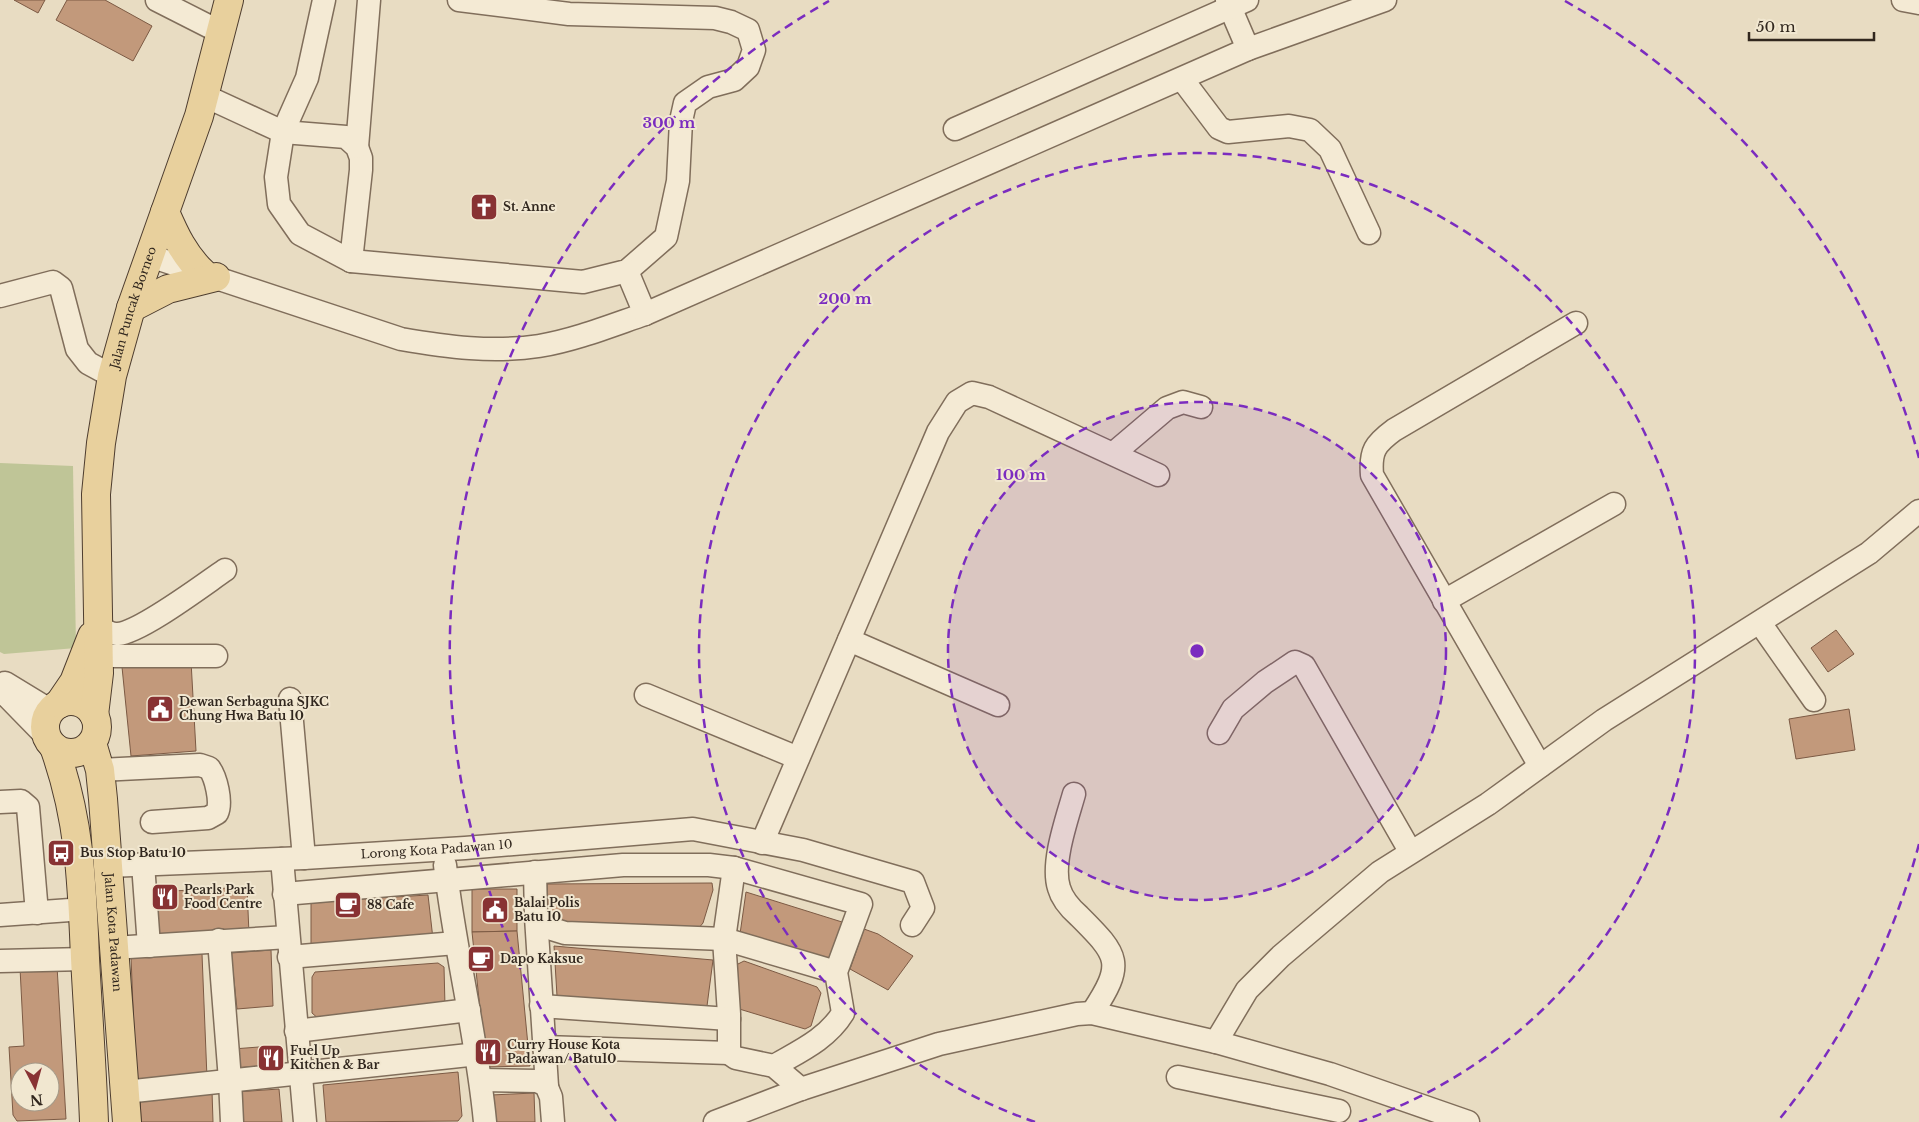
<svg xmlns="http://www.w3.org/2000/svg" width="1919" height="1122" font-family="'Libre Baskerville',serif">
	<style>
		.green { fill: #bfc597 }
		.building { fill: #c2997b; stroke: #7c5a44; fill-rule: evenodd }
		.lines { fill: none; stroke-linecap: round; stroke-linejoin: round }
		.minor-casing { stroke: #806e5b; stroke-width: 25 }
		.major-casing { stroke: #4e3d2f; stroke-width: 30 }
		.minor { stroke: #f4ead4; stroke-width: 22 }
		.major { stroke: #e8d09d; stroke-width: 28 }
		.ring { fill: none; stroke: #7b2cbf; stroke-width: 2.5; stroke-dasharray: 9 6 }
		.labels { text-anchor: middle; stroke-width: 4; stroke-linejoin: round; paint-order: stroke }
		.poi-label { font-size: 12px; font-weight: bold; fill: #31271e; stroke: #f1e7d0; text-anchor: start }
		.street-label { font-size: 12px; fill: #31271e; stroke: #f1e7d0 }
		.centre { fill: #7b2cbf; stroke: #f1e7d0; stroke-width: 2.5 }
		.ring-label { font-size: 15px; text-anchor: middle; font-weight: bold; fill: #7b2cbf; stroke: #f1e7d0; stroke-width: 4; stroke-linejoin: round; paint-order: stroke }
	</style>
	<rect width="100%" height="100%" fill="#e8dcc2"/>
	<polygon class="green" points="0,463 73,466 76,648 4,654 0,652"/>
	<g class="building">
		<polygon points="14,0 45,0 38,13"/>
		<polygon points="67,0 105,0 152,26 133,61 56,20"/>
		<polygon points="1836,630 1854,654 1828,672 1811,648"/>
		<polygon points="191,661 196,751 131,756 122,667"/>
		<polygon points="1849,709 1855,750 1796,759 1789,719"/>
		<polygon points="712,883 713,890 703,923 698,929 641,928 549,920 547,884"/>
		<polygon points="247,887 249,934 161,938 156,931 154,892"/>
		<polygon points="472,889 517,889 517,931 472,932"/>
		<polygon points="746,892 842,922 829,964 740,934"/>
		<polygon points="428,895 433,939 311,947 311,902"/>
		<polygon points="864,929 878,934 913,956 888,990 850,969"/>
		<polygon points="517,931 530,1066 486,1067 472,932"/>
		<polygon points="554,946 713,960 707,1006 557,996"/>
		<polygon points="271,950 273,1006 237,1009 231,953"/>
		<polygon points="202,954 207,1078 136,1081 131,957"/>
		<polygon points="744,961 817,987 821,993 811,1026 805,1029 736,1008 736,965"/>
		<polygon points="438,963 444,967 445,1006 320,1020 312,1013 312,977 315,972"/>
		<path d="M57,966L66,1119L17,1121L13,1115L9,1047L24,1046L20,968ZM20,1072H50V1102H20Z"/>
		<polygon points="272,1046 274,1065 234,1068 233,1049"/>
		<polygon points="458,1072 462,1116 458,1121 326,1122 323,1085"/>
		<polygon points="279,1089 282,1122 238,1122 236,1092"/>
		<polygon points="212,1091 213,1122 141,1122 140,1094"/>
		<polygon points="534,1093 535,1122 492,1122 491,1095"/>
	</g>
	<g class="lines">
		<g class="minor-casing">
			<g id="minor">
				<polyline points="157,0 222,33"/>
				<polyline points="324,0 307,78 283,132 276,177 279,204 300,234 351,261 583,282 627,271 666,237 678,181 681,121 685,103 708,87 734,80 748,67 754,50 748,30 731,22 715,18 569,14 459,0"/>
				<polyline points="1227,0 1248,49"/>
				<polyline points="1903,0 1919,3"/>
				<polyline points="1182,79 1219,128 1228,132 1289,126 1310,130 1330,149 1369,233"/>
				<polyline points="205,96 283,132 346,137 357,147 361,158 361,170 351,261"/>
				<polyline points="955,129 1247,0"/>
				<polyline points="357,147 369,0"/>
				<path d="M150,256L401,339C447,347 493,353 539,346C575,340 610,326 645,314L1248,49L1385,0"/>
				<polyline points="627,271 645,314"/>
				<polyline points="0,296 53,282 61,288 77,349 88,363 112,376"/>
				<polyline points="1114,453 1167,408 1183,402 1201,407"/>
				<polyline points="1444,601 1614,504"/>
				<polyline points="1760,623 1814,700"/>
				<path d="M97,625C103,629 110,635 118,634C141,632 203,585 225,570"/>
				<polyline points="849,640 998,705"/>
				<polyline points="98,656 216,656"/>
				<polyline points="5,683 51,711"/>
				<polyline points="0,689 47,737"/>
				<polyline points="646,695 798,758"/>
				<polyline points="290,699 304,858"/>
				<polyline points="1219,733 1233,709 1265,682 1295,662 1304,666 1410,851"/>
				<path d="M1540,766L1372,475C1370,451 1375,444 1394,430L1576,323"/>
				<path d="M100,770L200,765L209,768C216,777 222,802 217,813L208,818L152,822"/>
				<path d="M1074,794C1067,819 1051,863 1059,888C1062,899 1071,909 1079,916C1119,956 1125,963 1092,1013"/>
				<polyline points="0,802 21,801 28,807 37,913"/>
				<polyline points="762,843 938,432 957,402 972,393 989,397 1158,475"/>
				<polyline points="282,859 305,1122"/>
				<polyline points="143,864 149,946"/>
				<path d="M445,865C455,952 477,1036 485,1122"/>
				<path id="s1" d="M108,866L304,858L465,848L693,829L803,850L913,882L923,908L912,925"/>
				<polyline points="734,868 724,939 729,1014 729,1053 736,1058 774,1066 801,1089"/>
				<polyline points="535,872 536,917 552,929 565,933 724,939 836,972"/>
				<path d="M284,894L623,865H709L734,868L861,904L836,972L843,1013C827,1039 800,1051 774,1066"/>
				<polyline points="0,915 84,909"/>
				<polyline points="536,917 547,1086"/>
				<polyline points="219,940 230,1080 232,1122"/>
				<polyline points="113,948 288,937"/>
				<polyline points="289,957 456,943"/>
				<polyline points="0,961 85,959"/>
				<polyline points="541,1006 729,1019"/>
				<polyline points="296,1031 469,1010"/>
				<polyline points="1216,1042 1330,1074 1468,1122"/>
				<polyline points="544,1047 729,1053"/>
				<polyline points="1178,1077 1339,1111"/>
				<polyline points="481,1080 537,1081 546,1085 551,1097 553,1122"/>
				<polyline points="125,1092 478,1054"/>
				<polyline points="715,1122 801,1089 939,1044 1077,1014 1092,1013 1216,1042 1247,990 1281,956 1380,872 1488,804 1604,720 1869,553 1919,511"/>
			</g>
		</g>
		<g class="major-casing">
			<g id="major">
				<path d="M165,212C175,235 184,255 203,273"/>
				<polyline points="131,308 168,289 216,277"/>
				<circle cx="71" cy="727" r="26"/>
				<polyline points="59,704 74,682 92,636"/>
				<path id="s2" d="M94,715L99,673L96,494L101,443L112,376L131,308L199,116L229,0"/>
				<path id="s3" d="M92,743L100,770L103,799L127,1122"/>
				<path d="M54,747C80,819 82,883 85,958C88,1013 92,1067 94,1122"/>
			</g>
		</g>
		<use href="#minor" class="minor"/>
		<use href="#major" class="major"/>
	</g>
	<circle cx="1197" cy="651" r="249" fill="#7b2cbf" fill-opacity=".12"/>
	<g class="ring">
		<circle cx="1197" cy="651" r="249"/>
		<path d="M1035 1122A498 498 0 1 1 1359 1122"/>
		<path d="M1919 844A747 747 0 0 1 1778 1121M616 1121A747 747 0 0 1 829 1M1565 1A747 747 0 0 1 1919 458"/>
	</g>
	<defs>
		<g id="church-square" transform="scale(1.4375)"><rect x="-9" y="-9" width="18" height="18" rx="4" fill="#883233" stroke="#f1e7d0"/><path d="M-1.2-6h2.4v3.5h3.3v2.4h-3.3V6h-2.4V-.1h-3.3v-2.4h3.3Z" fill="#fff"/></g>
		<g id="civic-square" transform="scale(1.4375)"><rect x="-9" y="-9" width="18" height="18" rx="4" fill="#883233" stroke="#f1e7d0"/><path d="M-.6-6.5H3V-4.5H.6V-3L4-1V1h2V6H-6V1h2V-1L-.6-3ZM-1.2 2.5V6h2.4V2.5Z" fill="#fff"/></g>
		<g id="bus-square" transform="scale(1.4375)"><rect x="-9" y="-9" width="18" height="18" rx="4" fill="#883233" stroke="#f1e7d0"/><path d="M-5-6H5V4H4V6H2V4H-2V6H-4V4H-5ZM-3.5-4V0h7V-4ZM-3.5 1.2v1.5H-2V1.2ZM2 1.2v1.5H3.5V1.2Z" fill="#fff"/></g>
		<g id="restaurant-square" transform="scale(1.4375)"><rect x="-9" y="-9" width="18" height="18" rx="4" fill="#883233" stroke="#f1e7d0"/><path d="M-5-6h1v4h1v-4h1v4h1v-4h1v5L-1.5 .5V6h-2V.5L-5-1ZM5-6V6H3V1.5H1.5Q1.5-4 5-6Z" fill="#fff"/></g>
		<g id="cafe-square" transform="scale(1.4375)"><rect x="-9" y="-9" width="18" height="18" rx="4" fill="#883233" stroke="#f1e7d0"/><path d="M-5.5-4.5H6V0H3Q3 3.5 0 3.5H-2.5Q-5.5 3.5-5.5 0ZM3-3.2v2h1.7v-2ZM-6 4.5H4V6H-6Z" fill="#fff"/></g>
	</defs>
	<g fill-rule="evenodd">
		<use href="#church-square" x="484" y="207"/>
		<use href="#civic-square" x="160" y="709"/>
		<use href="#bus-square" x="61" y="853"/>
		<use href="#restaurant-square" x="165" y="897"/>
		<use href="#cafe-square" x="348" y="905"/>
		<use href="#civic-square" x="495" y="910"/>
		<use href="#cafe-square" x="481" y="959"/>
		<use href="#restaurant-square" x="488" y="1052"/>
		<use href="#restaurant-square" x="271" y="1058"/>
	</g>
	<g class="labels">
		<g class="poi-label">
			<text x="503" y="211">St. Anne</text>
			<text x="179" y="706">Dewan Serbaguna SJKC<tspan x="179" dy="14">Chung Hwa Batu 10</tspan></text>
			<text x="80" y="857">Bus Stop Batu 10</text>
			<text x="184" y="894">Pearls Park<tspan x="184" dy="14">Food Centre</tspan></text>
			<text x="514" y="907">Balai Polis<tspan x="514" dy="14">Batu 10</tspan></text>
			<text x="367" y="909">88 Cafe</text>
			<text x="500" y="963">Dapo Kaksue</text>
			<text x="507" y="1049">Curry House Kota<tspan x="507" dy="14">Padawan/ Batu10</tspan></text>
			<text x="290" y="1055">Fuel Up<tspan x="290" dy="14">Kitchen &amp; Bar</tspan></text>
		</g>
		<g class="street-label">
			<text dy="4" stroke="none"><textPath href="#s2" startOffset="412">Jalan Puncak Borneo</textPath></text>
			<text dy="4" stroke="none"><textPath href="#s1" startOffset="329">Lorong Kota Padawan 10</textPath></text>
			<text dy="4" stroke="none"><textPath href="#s3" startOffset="191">Jalan Kota Padawan</textPath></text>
		</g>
	</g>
	<circle cx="1197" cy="651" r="8" class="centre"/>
	<g class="ring-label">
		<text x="669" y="128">300 m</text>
		<text x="845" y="304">200 m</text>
		<text x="1021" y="480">100 m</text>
	</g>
	<g transform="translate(35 1087) rotate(174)"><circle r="24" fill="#f1e7d0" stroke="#a49a89"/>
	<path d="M0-4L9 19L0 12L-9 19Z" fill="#883233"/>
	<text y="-8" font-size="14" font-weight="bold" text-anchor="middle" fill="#31271e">N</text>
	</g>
	<path d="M1749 32v8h125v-8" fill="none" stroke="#31271e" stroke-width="2.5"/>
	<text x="1756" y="32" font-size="15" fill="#31271e" stroke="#f1e7d0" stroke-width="4" paint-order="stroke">50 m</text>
</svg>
